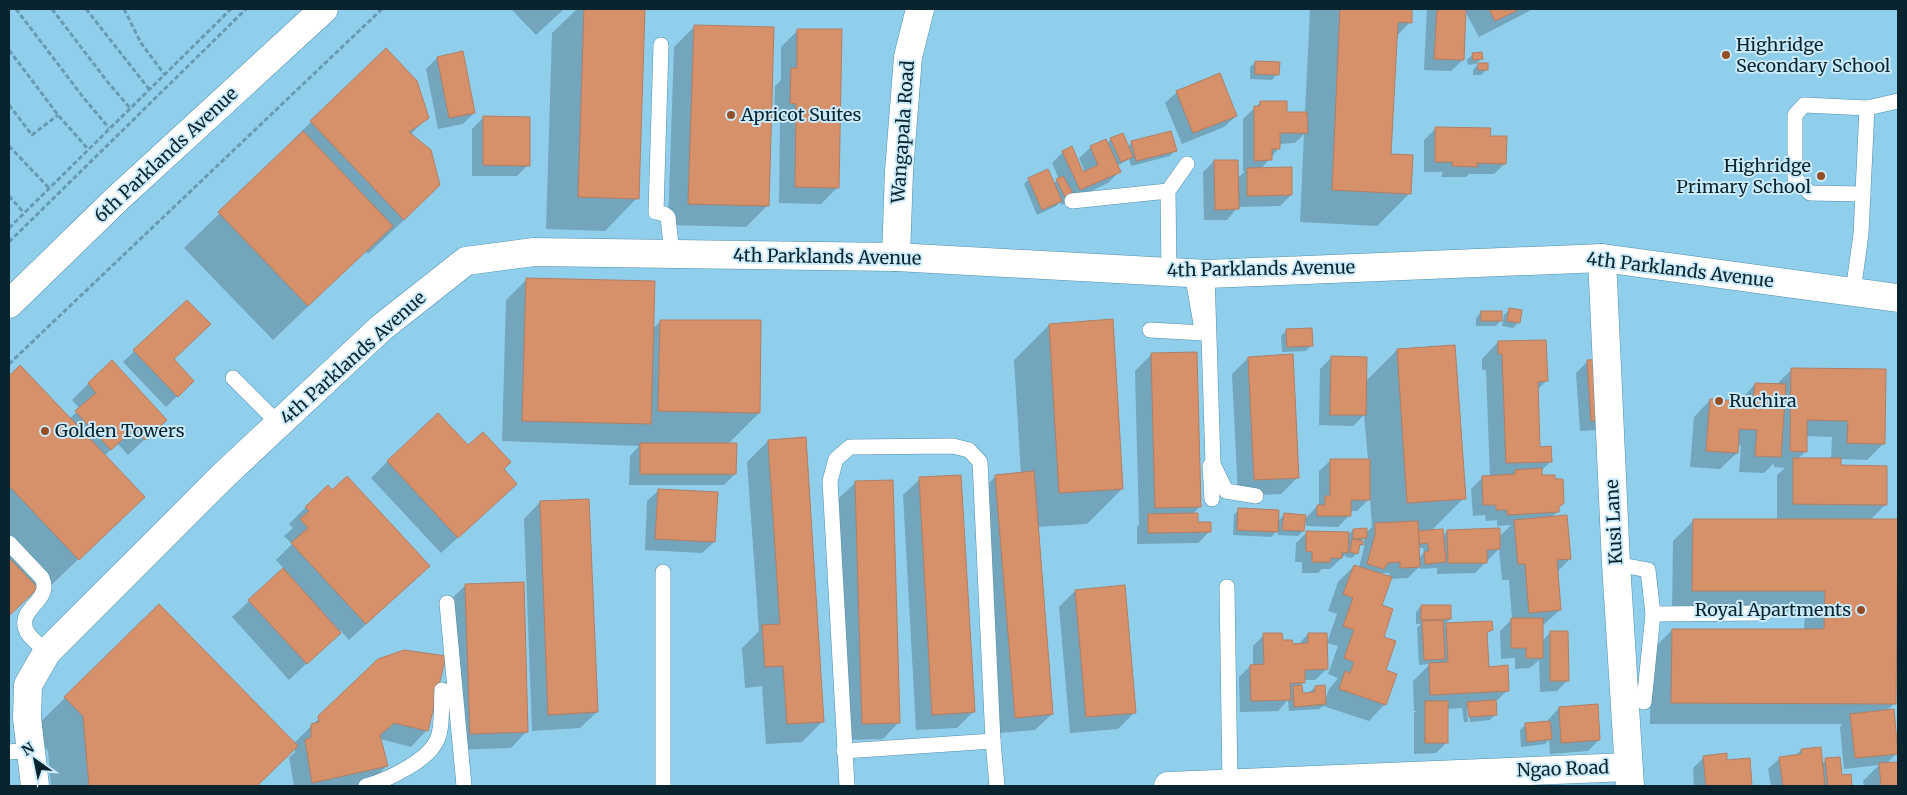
<svg xmlns="http://www.w3.org/2000/svg" width="1907" height="795" font-family="Merriweather,serif">
	<style>
		.shadow { fill: #0003; fill-rule: evenodd }
		.building { fill: #d6916b; stroke: #b27e63 }
		.lines { fill: none; stroke-linecap: round; stroke-linejoin: round }
		.service-casing { stroke: #518eaa; stroke-width: 16 }
		.minor-casing { stroke: #518eaa; stroke-width: 29 }
		.tertiary-casing { stroke: #518eaa; stroke-width: 29 }
		.path { stroke: #679bb2; stroke-width: 3; stroke-dasharray: 5 2.5; stroke-linecap: butt }
		.service { stroke: #fff; stroke-width: 15 }
		.minor { stroke: #fff; stroke-width: 28 }
		.tertiary { stroke: #fff; stroke-width: 28 }
		.poi-dot { fill: #944e25; stroke: #ccebfa; stroke-width: 2 }
		.labels { text-anchor: middle; stroke-width: 4; stroke-linejoin: round; paint-order: stroke }
		.poi-label { font-size: 18px; fill: #0a242f; stroke: #ccebfa; text-anchor: start }
		.street-label { font-size: 18px; fill: #0a242f; stroke: #ccebfa }
	</style>
	<rect width="100%" height="100%" fill="#90cfec"/>
	<g class="shadow">
		<polygon points="511,9 564,9 536,35"/>
		<polygon points="577,9 644,9 637,198 605,231 546,229 552,33"/>
		<polygon points="1310,9 1411,9 1410,22 1396,37 1390,155 1410,193 1377,226 1300,222 1304,134 1295,143 1279,144 1279,148 1261,169 1291,195 1280,206 1238,207 1227,220 1204,220 1203,172 1214,161 1237,179 1245,171 1243,171 1243,119 1260,103 1286,113 1305,113"/>
		<polygon points="1427,9 1533,9 1479,37 1465,11 1463,60 1451,71 1424,70"/>
		<polygon points="695,26 767,206 746,227 668,225 674,47"/>
		<polygon points="798,30 838,187 821,204 779,203 780,120 774,119 775,86 781,80 781,47"/>
		<polygon points="386,50 427,118 410,135 404,220 368,254 366,251 273,340 184,248 277,158 276,157 311,122"/>
		<polygon points="1473,54 1481,59 1476,64 1468,65 1467,60"/>
		<polygon points="437,58 474,113 463,124 438,129 426,69"/>
		<polygon points="1256,62 1277,74 1272,80 1250,79 1250,67"/>
		<polygon points="1478,64 1487,69 1481,75 1473,75 1473,70"/>
		<polygon points="1177,92 1236,116 1224,127 1182,144 1165,103"/>
		<polygon points="483,118 528,165 517,176 472,176 472,129"/>
		<polygon points="1436,128 1489,137 1505,163 1494,174 1469,174 1466,177 1441,177 1443,172 1424,172 1424,140"/>
		<polygon points="1111,139 1127,147 1132,142 1175,150 1170,156 1131,166 1129,159 1117,166 1120,171 1108,183 1061,205 1060,202 1056,206 1037,215 1024,184 1029,179 1053,184 1059,179 1052,163 1063,152 1083,173 1085,172 1079,158 1091,147 1107,143"/>
		<polygon points="527,279 652,329 661,321 759,413 727,445 735,474 724,485 629,485 630,456 639,446 502,441 506,300"/>
		<polygon points="187,301 173,360 193,381 166,407 123,362"/>
		<polygon points="1510,309 1519,322 1513,328 1502,326 1504,315"/>
		<polygon points="1481,312 1501,320 1496,326 1476,326 1476,318"/>
		<polygon points="1049,325 1122,489 1087,524 1037,527 1052,714 1035,730 999,733 979,492 996,476 1021,474 1014,360"/>
		<polygon points="1287,330 1312,345 1306,351 1282,352 1281,336"/>
		<path d="M1498,342L1546,381L1537,390L1539,448L1551,461L1541,471V476L1557,508V512L1551,518L1570,559L1557,572L1560,610L1541,627L1542,641L1551,632L1568,680L1557,691L1540,692L1539,660L1530,668L1515,669V658L1501,659L1500,631L1512,619L1509,580H1502L1499,549L1475,573L1437,574V568L1420,569V566L1408,578L1390,579L1381,606L1385,704L1369,721L1323,706L1319,709L1289,711L1288,700L1278,711L1240,712L1239,677L1250,666H1253V646L1264,635L1291,645H1298L1308,634L1327,669L1315,680H1304L1301,685L1302,694L1310,692L1315,687L1325,701L1329,689L1338,678L1328,674L1338,646L1327,643L1337,614L1328,611L1338,582L1354,566L1359,568L1364,547V537L1357,553L1352,558L1345,557L1346,554L1330,569H1322L1318,573H1302V562H1295L1296,543L1307,532L1347,536L1353,530L1366,533L1372,527L1370,498L1357,511H1350V515L1338,527L1306,526V521H1304L1303,531L1298,536L1278,535V530L1271,537L1233,535L1234,515L1239,509L1277,522L1285,514L1304,520L1319,504V471L1331,460H1368L1364,415L1353,426L1319,425L1320,369L1331,358L1365,382L1397,350L1464,498L1431,531L1443,536L1447,531L1499,537L1511,525L1497,526V520L1486,521L1485,515L1473,516L1471,489L1483,477H1490L1486,370H1482V359ZM1418,548H1423L1424,553L1418,559ZM1376,573H1389L1390,578Z"/>
		<polygon points="1152,354 1199,507 1192,515 1197,523 1209,532 1198,543 1137,544 1137,527 1139,525 1135,371"/>
		<polygon points="1248,358 1298,477 1281,494 1238,496 1232,374"/>
		<polygon points="1588,361 1607,419 1596,430 1580,431 1576,373"/>
		<polygon points="20,367 69,419 80,409 72,400 88,384 165,420 128,455 118,444 104,456 143,497 42,594 37,588 9,615 9,378"/>
		<path d="M1792,369L1884,443L1867,460L1840,459L1839,467L1886,504L1869,521L1895,703L1886,711L1897,753L1886,764L1898,763V786H1864L1863,781L1879,765L1844,769L1840,727L1842,724H1650L1651,651L1672,630H1804L1805,611H1672L1673,541L1694,520L1777,521V475L1785,468L1774,467V463L1764,473L1739,472L1741,446L1737,445V453L1720,469L1690,467L1694,417L1710,400L1739,402L1755,384L1776,385ZM1806,436L1832,437L1831,459H1798L1806,451Z"/>
		<polygon points="768,441 823,721 802,742 766,744 762,686 745,688 742,648 759,631 747,462"/>
		<polygon points="468,447 502,470 499,500 441,553 371,478 388,461"/>
		<polygon points="920,479 974,711 957,728 916,730 903,495"/>
		<polygon points="856,482 899,722 883,739 846,740 839,498"/>
		<polygon points="659,490 714,542 702,553 645,550 647,501"/>
		<polygon points="540,502 597,712 580,728 532,731 524,519"/>
		<polygon points="306,507 412,582 349,640 341,631 289,680 232,617 284,569 276,560 292,544 284,536 293,528 289,524"/>
		<polygon points="466,585 527,731 511,748 454,750 449,601"/>
		<polygon points="1075,591 1135,712 1118,729 1070,733 1059,607"/>
		<polygon points="1421,606 1450,619 1444,625 1491,622 1491,629 1486,635 1488,668 1508,690 1494,703 1495,715 1490,720 1470,722 1469,708 1467,708 1468,722 1464,722 1462,708 1447,709 1447,742 1436,753 1414,754 1414,713 1417,711 1414,711 1413,681 1430,664 1419,665 1417,628 1421,624 1416,624 1416,612"/>
		<polygon points="379,660 427,730 411,747 380,739 387,766 370,782 353,786 294,786 289,757 295,752 295,747 256,786 51,786 48,751 30,732 65,698 294,743"/>
		<polygon points="1559,708 1599,740 1588,751 1550,754 1549,740 1545,744 1521,747 1520,730 1526,724 1548,723 1548,720"/>
		<polygon points="1820,748 1822,764 1826,760 1840,776 1850,775 1851,786 1771,786 1768,769 1780,758 1795,756 1801,750"/>
		<polygon points="1704,757 1726,761 1749,759 1751,786 1694,786 1693,768"/>
	</g>
	<g class="building">
		<polygon points="584,9 645,9 639,199 578,197"/>
		<polygon points="1340,9 1412,9 1412,23 1398,22 1391,154 1413,155 1411,194 1332,190"/>
		<polygon points="1437,9 1466,9 1464,60 1434,59"/>
		<polygon points="1489,9 1520,9 1495,21"/>
		<polygon points="694,25 774,27 769,206 688,204"/>
		<polygon points="797,29 842,29 839,188 795,187 796,104 790,103 791,68 797,68"/>
		<polygon points="386,48 417,81 429,118 409,132 431,150 440,185 404,220 310,121"/>
		<polygon points="463,51 475,113 449,118 437,57"/>
		<polygon points="1482,52 1483,59 1473,60 1472,53"/>
		<polygon points="1255,61 1280,62 1279,75 1255,74"/>
		<rect x="1478" y="63" width="10" height="7"/>
		<polygon points="1220,73 1237,116 1193,133 1176,91"/>
		<polygon points="1260,101 1287,101 1287,112 1307,112 1308,133 1280,133 1280,149 1272,149 1272,160 1254,161 1254,106 1260,106"/>
		<polygon points="483,116 530,117 530,166 483,165"/>
		<polygon points="1435,127 1491,128 1490,136 1507,136 1506,164 1477,163 1478,167 1452,166 1453,162 1435,162"/>
		<polygon points="303,131 393,226 308,306 218,212"/>
		<polygon points="1171,131 1177,151 1136,161 1131,141"/>
		<polygon points="1123,133 1133,157 1121,162 1110,138"/>
		<polygon points="1106,139 1121,172 1080,190 1062,151 1072,146 1083,172 1098,165 1090,146"/>
		<polygon points="1214,160 1238,160 1239,209 1215,210"/>
		<polygon points="1292,167 1292,195 1247,196 1247,168"/>
		<polygon points="1048,169 1062,201 1042,210 1028,178"/>
		<polygon points="1063,176 1075,197 1067,201 1056,179"/>
		<polygon points="526,278 655,281 651,424 522,421"/>
		<polygon points="187,300 211,324 174,359 194,381 178,397 133,350"/>
		<polygon points="1509,308 1522,310 1520,323 1507,321"/>
		<rect x="1481" y="311" width="21" height="10"/>
		<polygon points="1113,319 1123,489 1059,493 1049,324"/>
		<polygon points="660,320 761,320 760,413 658,411"/>
		<polygon points="1312,328 1313,346 1287,347 1286,329"/>
		<polygon points="1546,340 1548,381 1538,382 1540,447 1551,446 1552,462 1506,463 1502,354 1498,354 1498,341"/>
		<polygon points="1455,345 1466,499 1407,503 1397,349"/>
		<polygon points="1197,352 1201,507 1155,508 1151,353"/>
		<polygon points="1293,354 1299,478 1254,480 1248,357"/>
		<polygon points="1331,356 1367,357 1366,415 1330,415"/>
		<polygon points="1605,359 1608,420 1591,421 1587,360"/>
		<polygon points="112,360 167,420 145,440 135,428 111,450 75,411 96,393 88,383"/>
		<polygon points="20,365 145,497 79,560 9,486 9,376"/>
		<polygon points="1791,368 1886,369 1885,444 1847,443 1848,421 1807,420 1807,452 1790,451"/>
		<polygon points="1755,383 1786,384 1781,457 1755,456 1757,430 1739,429 1738,453 1706,451 1710,399 1753,402"/>
		<polygon points="438,413 468,445 483,432 511,462 504,469 517,484 458,538 387,461"/>
		<polygon points="806,437 824,722 787,724 783,666 765,667 762,625 780,624 768,440"/>
		<polygon points="640,443 737,443 736,474 640,474"/>
		<polygon points="1793,458 1841,458 1841,465 1887,466 1887,505 1793,504"/>
		<polygon points="1330,459 1370,459 1370,500 1351,500 1351,516 1317,516 1317,505 1325,505 1325,496 1330,496"/>
		<polygon points="1542,468 1542,475 1555,475 1555,479 1563,479 1564,503 1559,507 1559,512 1507,515 1507,510 1496,510 1496,505 1483,505 1482,476 1515,474 1515,470"/>
		<polygon points="1034,471 1053,714 1015,718 995,475"/>
		<polygon points="961,475 975,712 932,715 919,477"/>
		<polygon points="347,476 430,566 366,624 291,543 308,528 300,519 309,511 305,507 328,485 332,490"/>
		<polygon points="893,480 900,723 862,724 855,481"/>
		<polygon points="658,489 718,492 715,542 655,539"/>
		<polygon points="589,499 598,712 548,715 540,501"/>
		<polygon points="1238,508 1279,510 1278,532 1237,530"/>
		<polygon points="1198,513 1198,522 1211,522 1211,532 1148,533 1148,514"/>
		<polygon points="1284,513 1306,515 1304,531 1282,530"/>
		<polygon points="1567,515 1571,559 1557,560 1561,610 1529,613 1525,564 1518,564 1514,520"/>
		<polygon points="1693,519 1898,519 1896,704 1671,703 1672,629 1824,629 1825,591 1692,591"/>
		<polygon points="1418,521 1420,567 1400,568 1400,562 1388,563 1384,569 1367,564 1375,535 1375,523"/>
		<polygon points="1367,528 1367,538 1353,539 1353,529"/>
		<polygon points="1500,528 1500,549 1487,550 1487,563 1448,563 1447,530"/>
		<polygon points="1443,529 1446,562 1425,564 1424,552 1429,551 1428,543 1420,544 1418,531"/>
		<polygon points="1306,531 1349,532 1348,553 1342,552 1342,558 1331,558 1330,562 1312,562 1312,552 1306,551"/>
		<polygon points="1352,539 1363,541 1363,545 1360,544 1358,554 1350,552"/>
		<polygon points="9,558 38,588 9,616"/>
		<polygon points="1354,565 1392,577 1382,605 1393,609 1384,637 1396,641 1386,670 1397,674 1386,705 1339,689 1345,671 1350,673 1354,662 1344,658 1354,630 1343,626 1353,598 1343,594"/>
		<polygon points="283,568 341,633 307,664 248,600"/>
		<polygon points="524,582 528,732 470,734 465,584"/>
		<polygon points="1125,585 1136,713 1086,717 1075,590"/>
		<polygon points="159,604 298,746 257,786 89,786 83,716 64,697"/>
		<polygon points="1421,605 1451,605 1451,619 1421,620"/>
		<polygon points="1511,618 1543,618 1543,658 1526,658 1526,648 1511,648"/>
		<polygon points="1443,620 1445,659 1424,660 1422,621"/>
		<polygon points="1492,621 1493,630 1487,632 1489,667 1508,665 1509,691 1430,695 1429,663 1448,662 1446,623"/>
		<polygon points="1550,631 1568,631 1569,681 1550,681"/>
		<polygon points="1263,633 1282,633 1283,640 1292,640 1293,644 1308,643 1308,633 1327,633 1328,669 1305,670 1305,683 1290,683 1291,700 1251,701 1250,665 1264,664"/>
		<polygon points="404,650 446,656 428,731 394,723 380,735 388,766 312,783 305,740 311,737 311,724 319,722 318,716 378,659"/>
		<polygon points="1302,685 1303,693 1315,692 1315,686 1325,685 1326,704 1294,707 1293,686"/>
		<polygon points="1496,700 1497,715 1469,717 1467,702"/>
		<rect x="1425" y="701" width="23" height="42"/>
		<polygon points="1598,704 1600,740 1561,743 1559,707"/>
		<polygon points="1894,709 1898,754 1855,758 1850,714"/>
		<polygon points="1550,721 1552,739 1527,742 1525,723"/>
		<polygon points="1821,747 1825,786 1783,786 1779,757 1802,754 1801,749"/>
		<polygon points="1727,753 1727,760 1750,758 1752,786 1706,786 1703,756"/>
		<polygon points="1840,757 1842,775 1851,774 1852,786 1828,786 1825,758"/>
		<polygon points="1898,762 1898,786 1881,786 1879,763"/>
	</g>
	<g class="lines">
		<g class="service-casing">
			<g id="service">
				<polyline points="661,45 656,212 664,214 668,217 672,254"/>
				<polyline points="1863,194 1810,193 1795,178 1795,115 1804,105 1867,108"/>
				<polyline points="1072,201 1168,191"/>
				<polyline points="1169,272 1168,191 1187,164"/>
				<polyline points="1192,273 1201,324"/>
				<polyline points="1207,274 1213,464 1226,491 1256,496"/>
				<polyline points="1853,292 1861,234 1867,108 1898,101"/>
				<polyline points="1150,330 1203,333"/>
				<polyline points="233,378 279,424"/>
				<polyline points="1210,466 1212,499"/>
				<path d="M9,543L42,578C53,602 15,608 27,632C31,639 41,646 47,652"/>
				<polyline points="1616,564 1648,570 1653,614 1644,702"/>
				<polyline points="1227,587 1230,784"/>
				<polyline points="447,603 464,786"/>
				<polyline points="1653,614 1765,613"/>
				<polyline points="844,751 993,741"/>
				<polyline points="9,752 30,750"/>
				<path d="M366,786C387,780 428,761 437,740C443,728 441,703 442,690"/>
				<polyline points="663,786 663,572"/>
				<polyline points="847,786 830,481 836,459 850,447 953,446 969,450 980,462 993,741 997,786"/>
			</g>
		</g>
		<g class="minor-casing">
			<g id="minor">
				<polyline points="896,257 899,171 908,57 920,9"/>
				<polyline points="1602,258 1616,564 1630,786"/>
				<polyline points="35,786 27,718 28,685 47,652 224,475 381,328 466,261 534,252 896,257 1207,274 1602,258 1898,298"/>
				<polyline points="1168,786 1628,767"/>
			</g>
		</g>
		<g class="tertiary-casing">
			<polyline id="tertiary" points="9,304 118,198 324,9"/>
		</g>
		<g class="path">
			<polyline points="16,9 83,97 109,128"/>
			<polyline points="52,9 106,80 130,108"/>
			<polyline points="86,9 149,89"/>
			<polyline points="124,9 141,43 164,74"/>
			<polyline points="9,50 58,115 88,149"/>
			<polyline points="9,105 32,135 58,115"/>
			<polyline points="9,146 49,188"/>
			<polyline points="9,196 24,213"/>
			<polyline points="9,228 231,9"/>
			<polyline points="9,242 246,9"/>
			<polyline points="9,364 382,9"/>
		</g>
		<use href="#service" class="service"/>
		<use href="#minor" class="minor"/>
		<use href="#tertiary" class="tertiary"/>
	</g>
	<g class="poi-dot">
		<circle cx="1726" cy="55" r="5"/>
		<circle cx="731" cy="115" r="5"/>
		<circle cx="1821" cy="176" r="5"/>
		<circle cx="1719" cy="401" r="5"/>
		<circle cx="45" cy="431" r="5"/>
		<circle cx="1861" cy="610" r="5"/>
	</g>
	<g class="labels">
		<g class="poi-label">
			<text x="1736" y="51">Highridge<tspan x="1736" dy="21">Secondary School</tspan></text>
			<text x="741" y="121">Apricot Suites</text>
			<text x="1811" y="172" text-anchor="end">Highridge<tspan x="1811" dy="21">Primary School</tspan></text>
			<text x="1729" y="407">Ruchira</text>
			<text x="55" y="437">Golden Towers</text>
			<text x="1851" y="616" text-anchor="end">Royal Apartments</text>
		</g>
		<g class="street-label">
			<text transform="translate(903 132) rotate(-86)" y="6">Wangapala Road</text>
			<text transform="translate(166 155) rotate(-43)" y="6">6th Parklands Avenue</text>
			<text transform="translate(827 257) rotate(1)" y="6">4th Parklands Avenue</text>
			<text transform="translate(1261 269) rotate(-1)" y="6">4th Parklands Avenue</text>
			<text transform="translate(1680 270) rotate(7)" y="6">4th Parklands Avenue</text>
			<text transform="translate(353 358) rotate(-42)" y="6">4th Parklands Avenue</text>
			<text transform="translate(1614 522) rotate(-93)" y="6">Kusi Lane</text>
			<text transform="translate(1563 769) rotate(-2)" y="6">Ngao Road</text>
		</g>
	</g>
	<rect width="1907" height="795" fill="none" stroke="#0a242f" stroke-width="20"/>
	<g transform="translate(35 760) rotate(327)" stroke="#ccebfa" stroke-width="4" paint-order="stroke">
	<path d="M0-4L9 19L0 12L-9 19Z" fill="#0a242f"/>
	<text y="-8" font-size="14" font-weight="bold" text-anchor="middle" fill="#0a242f">N</text>
	</g>
</svg>
